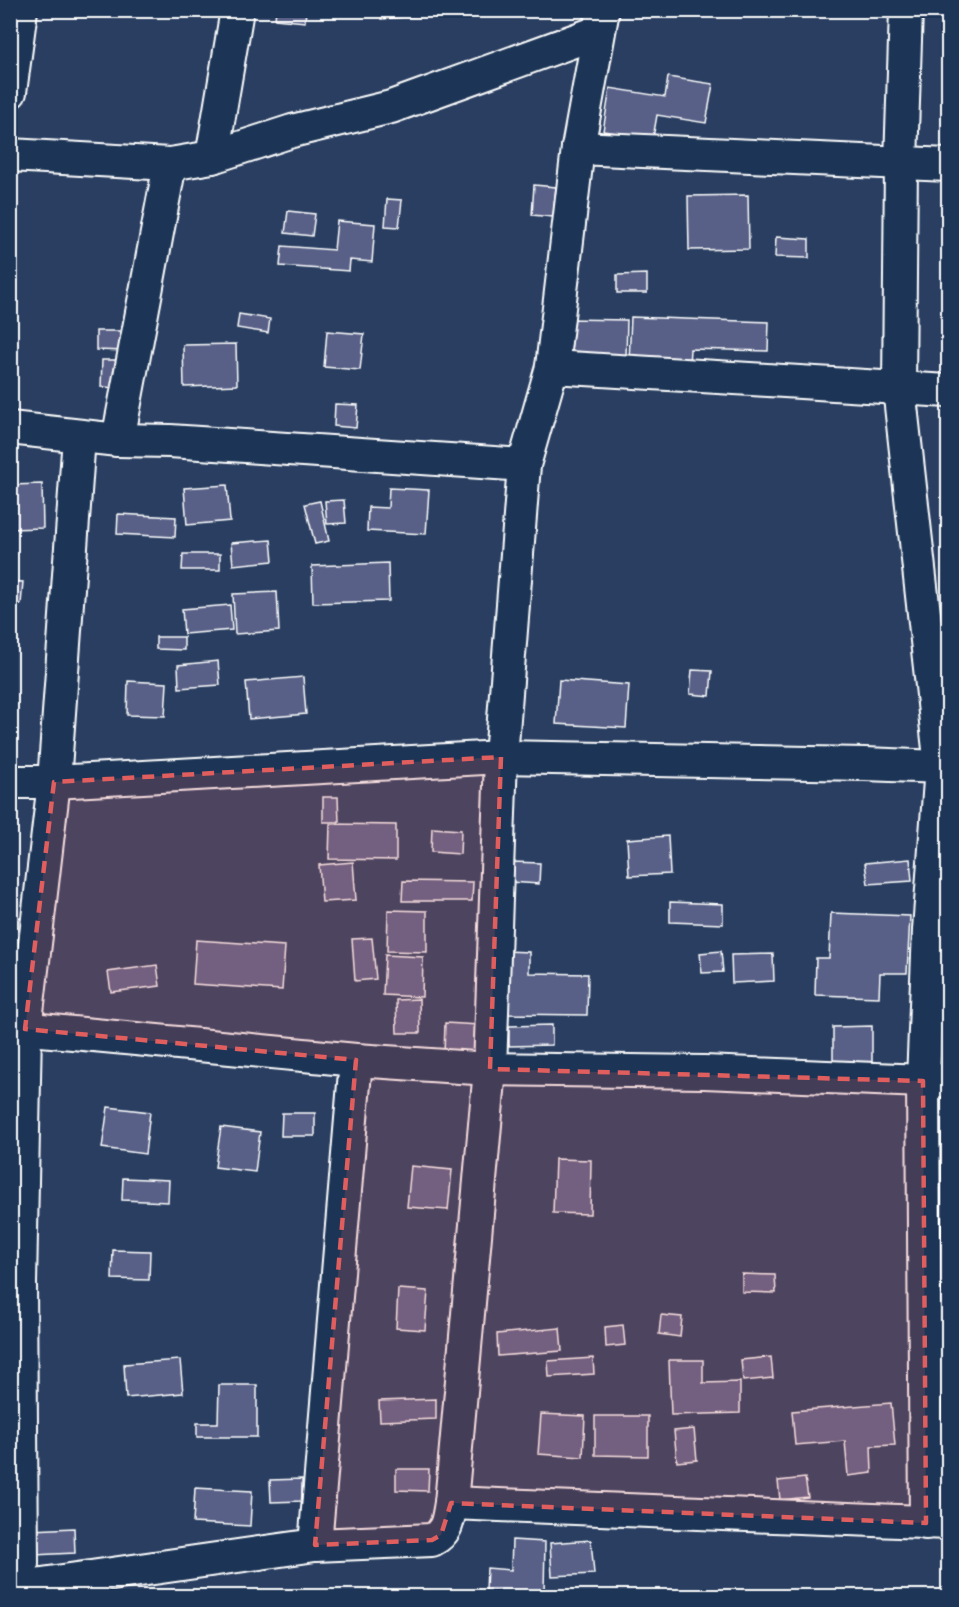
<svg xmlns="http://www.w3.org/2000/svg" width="959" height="1607" font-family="'Patrick Hand',sans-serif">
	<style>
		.building { fill: #586187; stroke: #fff; stroke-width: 1.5 }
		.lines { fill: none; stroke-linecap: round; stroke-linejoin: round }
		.minor-casing { stroke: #fff; stroke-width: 36 }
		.minor { stroke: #1d3557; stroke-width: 32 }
		.marked { fill: #e05e5e; fill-opacity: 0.2; stroke: #e05e5e; stroke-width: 4.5; stroke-dasharray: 12 8; stroke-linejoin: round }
	</style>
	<rect width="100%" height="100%" fill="#293e61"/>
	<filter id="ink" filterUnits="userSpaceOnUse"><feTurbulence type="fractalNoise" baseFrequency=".0167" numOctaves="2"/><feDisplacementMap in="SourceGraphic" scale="12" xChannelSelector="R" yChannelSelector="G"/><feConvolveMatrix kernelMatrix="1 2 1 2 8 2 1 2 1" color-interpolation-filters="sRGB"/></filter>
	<g filter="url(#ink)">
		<g class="building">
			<polygon points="276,10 306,10 305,22 275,19"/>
			<polygon points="380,10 429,10 430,15 381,19"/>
			<polygon points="668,77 713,84 706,123 657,115 653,138 603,131 610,88 665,97"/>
			<polygon points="534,185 556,187 553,217 532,215"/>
			<polygon points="748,195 749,249 689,250 688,196"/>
			<polygon points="387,199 402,200 399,227 385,226"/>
			<polygon points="288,211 315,214 312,236 285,233"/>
			<polygon points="337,221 375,224 372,262 350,260 349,271 280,266 282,246 334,250"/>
			<polygon points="776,237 809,239 809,258 775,257"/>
			<polygon points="647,274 647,293 617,293 617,275"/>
			<polygon points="239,314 270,319 268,333 237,328"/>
			<polygon points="631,317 769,322 768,351 690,349 689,365 629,362"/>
			<polygon points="567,319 627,320 626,357 566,355"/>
			<polygon points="96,331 126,331 126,351 96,350"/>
			<polygon points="327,331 364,334 360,370 324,367"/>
			<polygon points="236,344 237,385 184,387 183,345"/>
			<polygon points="102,360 122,360 121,388 101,387"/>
			<polygon points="335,404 358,405 356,428 334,426"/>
			<polygon points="42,484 43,528 10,529 10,485"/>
			<polygon points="227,485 230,521 187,525 184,488"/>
			<polygon points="389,488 429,490 426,534 367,531 368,507 388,508"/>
			<polygon points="344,500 346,523 327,524 325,501"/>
			<polygon points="320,501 329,541 315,544 305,504"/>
			<polygon points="118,514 176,517 175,537 117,534"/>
			<polygon points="271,540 273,561 233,565 231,543"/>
			<polygon points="183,554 220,554 220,570 182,570"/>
			<polygon points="388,563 389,601 313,603 312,566"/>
			<polygon points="10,581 23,582 21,604 10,604"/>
			<polygon points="277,592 279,631 235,634 233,594"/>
			<polygon points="230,605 232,630 184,634 182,609"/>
			<polygon points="156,637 184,637 184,650 156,649"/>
			<polygon points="218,661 220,685 179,688 178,665"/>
			<polygon points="692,670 712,671 710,696 690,694"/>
			<polygon points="303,677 306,714 249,719 246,682"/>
			<polygon points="559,680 629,685 626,728 556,724"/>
			<polygon points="128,681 167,683 165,716 127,715"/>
			<polygon points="323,797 338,797 339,822 323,822"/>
			<polygon points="330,824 396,825 396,860 329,859"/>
			<polygon points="432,828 461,830 460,854 431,852"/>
			<polygon points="668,836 670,874 629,876 627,839"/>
			<polygon points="910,859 912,881 868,884 865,863"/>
			<polygon points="353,862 356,900 322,902 319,865"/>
			<polygon points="512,862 540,863 539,884 510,882"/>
			<polygon points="403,881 473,882 472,901 402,901"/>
			<polygon points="670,902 723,904 723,924 670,922"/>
			<polygon points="388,910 427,911 427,952 387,951"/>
			<polygon points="831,913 910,916 907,973 880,973 879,997 815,995 816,958 829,958"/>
			<polygon points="20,917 23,954 10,955 10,918"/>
			<polygon points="372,938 376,979 355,981 352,939"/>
			<polygon points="196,940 285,946 282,990 193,984"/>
			<polygon points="505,951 529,952 529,973 588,974 587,1015 504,1014"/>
			<polygon points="721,951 723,972 702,973 700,953"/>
			<polygon points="773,954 774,981 732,983 731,955"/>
			<polygon points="385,955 423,957 422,997 383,995"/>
			<polygon points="157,965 160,986 111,992 108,972"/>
			<polygon points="419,999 420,1033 397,1033 396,1000"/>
			<polygon points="445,1023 479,1025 478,1057 444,1055"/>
			<polygon points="552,1025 552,1045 509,1046 509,1026"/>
			<polygon points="872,1026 872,1066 833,1066 833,1027"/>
			<polygon points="108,1107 150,1112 145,1154 102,1148"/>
			<polygon points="282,1113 315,1113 315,1136 281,1136"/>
			<polygon points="221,1127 260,1132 255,1172 215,1167"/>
			<polygon points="555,1159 591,1160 590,1214 553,1213"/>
			<polygon points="411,1166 452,1170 448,1210 407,1207"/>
			<polygon points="123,1178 169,1180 168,1202 122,1200"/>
			<polygon points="113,1250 150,1251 149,1280 112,1279"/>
			<polygon points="742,1274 775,1275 776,1293 742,1292"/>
			<polygon points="398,1289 428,1291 425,1330 396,1328"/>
			<polygon points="661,1315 682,1317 680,1337 659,1334"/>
			<polygon points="623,1325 625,1345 606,1347 605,1327"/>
			<polygon points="560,1328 562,1351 498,1356 497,1334"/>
			<polygon points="771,1357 773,1378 743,1381 741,1360"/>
			<polygon points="593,1358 594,1374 549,1377 548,1361"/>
			<polygon points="180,1360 183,1393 126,1398 124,1364"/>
			<polygon points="669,1360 703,1360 703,1383 740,1382 740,1413 671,1415"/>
			<polygon points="219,1385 257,1385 257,1437 197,1437 197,1423 218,1423"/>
			<polygon points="436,1399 436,1419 380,1421 379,1401"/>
			<polygon points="891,1403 895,1445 871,1446 872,1473 848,1476 845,1441 795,1445 792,1411"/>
			<polygon points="541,1414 585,1416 583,1457 538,1454"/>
			<polygon points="595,1416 648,1416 648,1456 595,1455"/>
			<polygon points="694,1429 697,1460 677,1462 674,1431"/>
			<polygon points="396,1469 429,1469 428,1491 396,1490"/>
			<polygon points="805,1478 808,1497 780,1500 778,1481"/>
			<polygon points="302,1479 302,1501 271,1502 270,1480"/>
			<polygon points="195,1488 252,1491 250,1526 193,1523"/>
			<polygon points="74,1528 75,1553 33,1555 32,1530"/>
			<polygon points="512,1540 545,1542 544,1593 486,1591 487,1568 511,1570"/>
			<polygon points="591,1540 594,1574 552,1576 550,1543"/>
		</g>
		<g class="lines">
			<g class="minor-casing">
				<g id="minor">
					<polyline points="906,10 901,162 899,388 941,767 929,930 923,1081 926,1523"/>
					<polyline points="10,92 21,10"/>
					<polyline points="578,148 948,165"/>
					<polyline points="10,155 170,164 212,157 292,131 391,107 598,32"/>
					<polyline points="212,157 237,10"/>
					<polyline points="552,367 948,391"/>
					<polyline points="10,428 118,440 170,441 524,465"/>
					<polyline points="118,440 170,164"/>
					<polyline points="10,782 54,782 501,757 865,764 941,767"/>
					<polyline points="10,1027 356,1060 490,1069 704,1072 923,1081 948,1080"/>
					<polyline points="451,1503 948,1523"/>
					<polyline points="315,1545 356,1060"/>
					<path d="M21,1587L315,1545L432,1540C448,1532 448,1519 451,1503L490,1069L501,757L524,465L552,367L578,148L603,10"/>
					<polyline points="20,1596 22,1563 20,1284 25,1029 54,782 79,437"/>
				</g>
			</g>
			<use href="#minor" class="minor"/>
		</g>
	</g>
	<path class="marked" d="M501,757L490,1069L923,1081L926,1523L451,1503L441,1535L432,1540L315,1545L356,1060L25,1029L54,782Z"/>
	<rect width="959" height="1607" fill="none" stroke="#1d3557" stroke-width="36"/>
	<rect x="18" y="18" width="923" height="1571" fill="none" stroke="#fff" stroke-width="2" filter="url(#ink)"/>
</svg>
